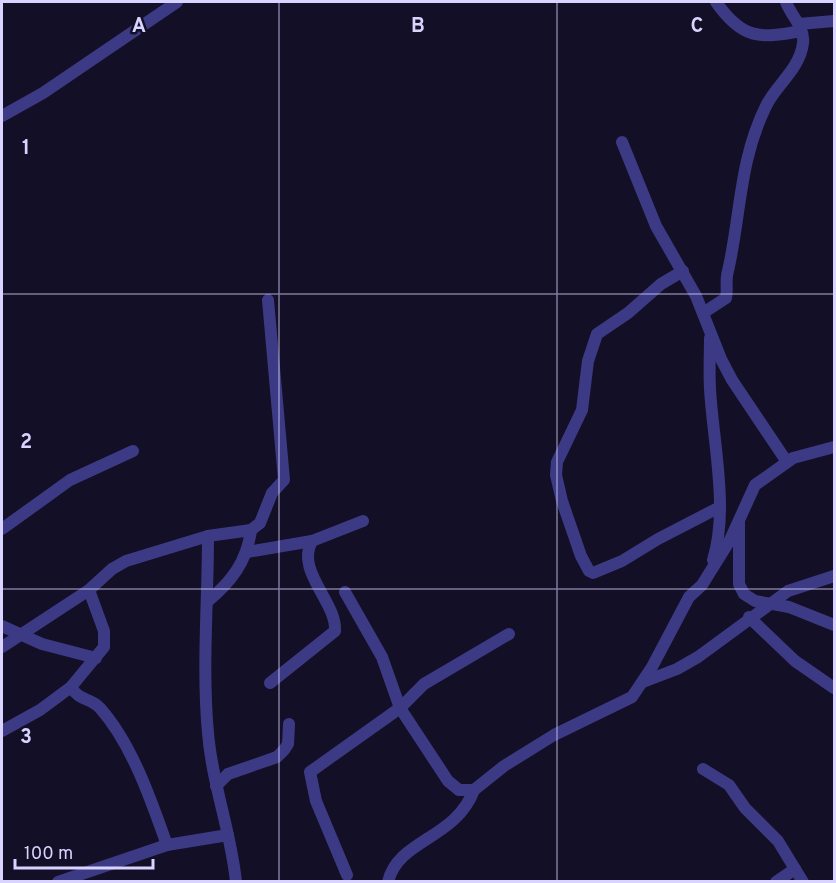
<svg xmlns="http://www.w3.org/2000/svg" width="836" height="883" font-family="Overpass,sans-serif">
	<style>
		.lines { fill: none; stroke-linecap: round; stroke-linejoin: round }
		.minor { stroke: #3d3a85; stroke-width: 12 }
		.grid { fill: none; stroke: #d9d4ff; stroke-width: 1.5; stroke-opacity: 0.55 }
		.grid-label { font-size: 20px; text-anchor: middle; font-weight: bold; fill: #d9d4ff; stroke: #130f26; stroke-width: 5; stroke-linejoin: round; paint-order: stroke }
	</style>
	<rect width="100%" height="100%" fill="#130f26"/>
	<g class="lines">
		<g class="minor">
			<path d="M716,2C742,39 759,39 801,31"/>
			<polyline points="799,24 834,21"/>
			<polyline points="2,116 43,93 177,2"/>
			<polyline points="622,142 656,226 696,296 721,359 732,380 787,462"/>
			<polyline points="683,271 661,284 628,313 597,334 588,361 582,410 557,462 556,475 562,501 581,556 589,571 593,573 622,561 658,539 718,508"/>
			<path d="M703,313L726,298C728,290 725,280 728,271C741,214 739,161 766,106C776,85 800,69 803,43C805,27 791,16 786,2"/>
			<path d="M710,338C710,355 709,372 710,389C713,442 729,509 713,560"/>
			<polyline points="739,523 739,584 744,594 755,601 789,607 834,625"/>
			<polyline points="2,529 70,480 133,451"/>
			<path d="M208,536C208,602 202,668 208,733C212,784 231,831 236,882"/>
			<polyline points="247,552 312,541 363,521"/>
			<polyline points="345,592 382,657 400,708 448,781 459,790 474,790 504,766 554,735 632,697 652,667 689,597 702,585 730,540 755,485 793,458 834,447"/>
			<path d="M207,602C231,582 247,562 251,530"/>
			<polyline points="749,617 795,661 834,688"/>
			<polyline points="2,626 42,644 96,658"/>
			<polyline points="2,647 89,590 112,569 126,561 208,536 251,530 260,523 272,493 284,480 268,300"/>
			<polyline points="643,682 677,669 698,657 788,591 834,576"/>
			<path d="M270,683L335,631C337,602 295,571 312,541"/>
			<path d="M71,687C80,702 90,697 100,708C132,744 151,800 167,845"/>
			<polyline points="2,731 40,710 71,687 104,647 104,631 89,590"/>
			<polyline points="703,769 729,785 745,808 778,841 803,882"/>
			<polyline points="216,786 228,774 277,757 284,750 288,744 289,724"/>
			<polyline points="347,875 316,801 310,772 400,708 424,684 509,634"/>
			<polyline points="58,882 167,845 228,835"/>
			<path d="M388,882C398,839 455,840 474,790"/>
			<polyline points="776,882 795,869"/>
		</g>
	</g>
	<path class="grid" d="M279,2V882M557,2V882M2,294H834M2,589H834"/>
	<g class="grid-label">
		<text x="139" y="32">A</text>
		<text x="418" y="32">B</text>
		<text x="697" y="32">C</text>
		<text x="26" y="154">1</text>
		<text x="26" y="448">2</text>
		<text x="26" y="743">3</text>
	</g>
	<rect width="836" height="883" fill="none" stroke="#d9d4ff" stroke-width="6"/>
	<path d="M15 859v9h138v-9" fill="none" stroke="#d9d4ff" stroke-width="3"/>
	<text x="24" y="859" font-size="18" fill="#d9d4ff" stroke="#130f26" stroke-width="4.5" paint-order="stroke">100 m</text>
</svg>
